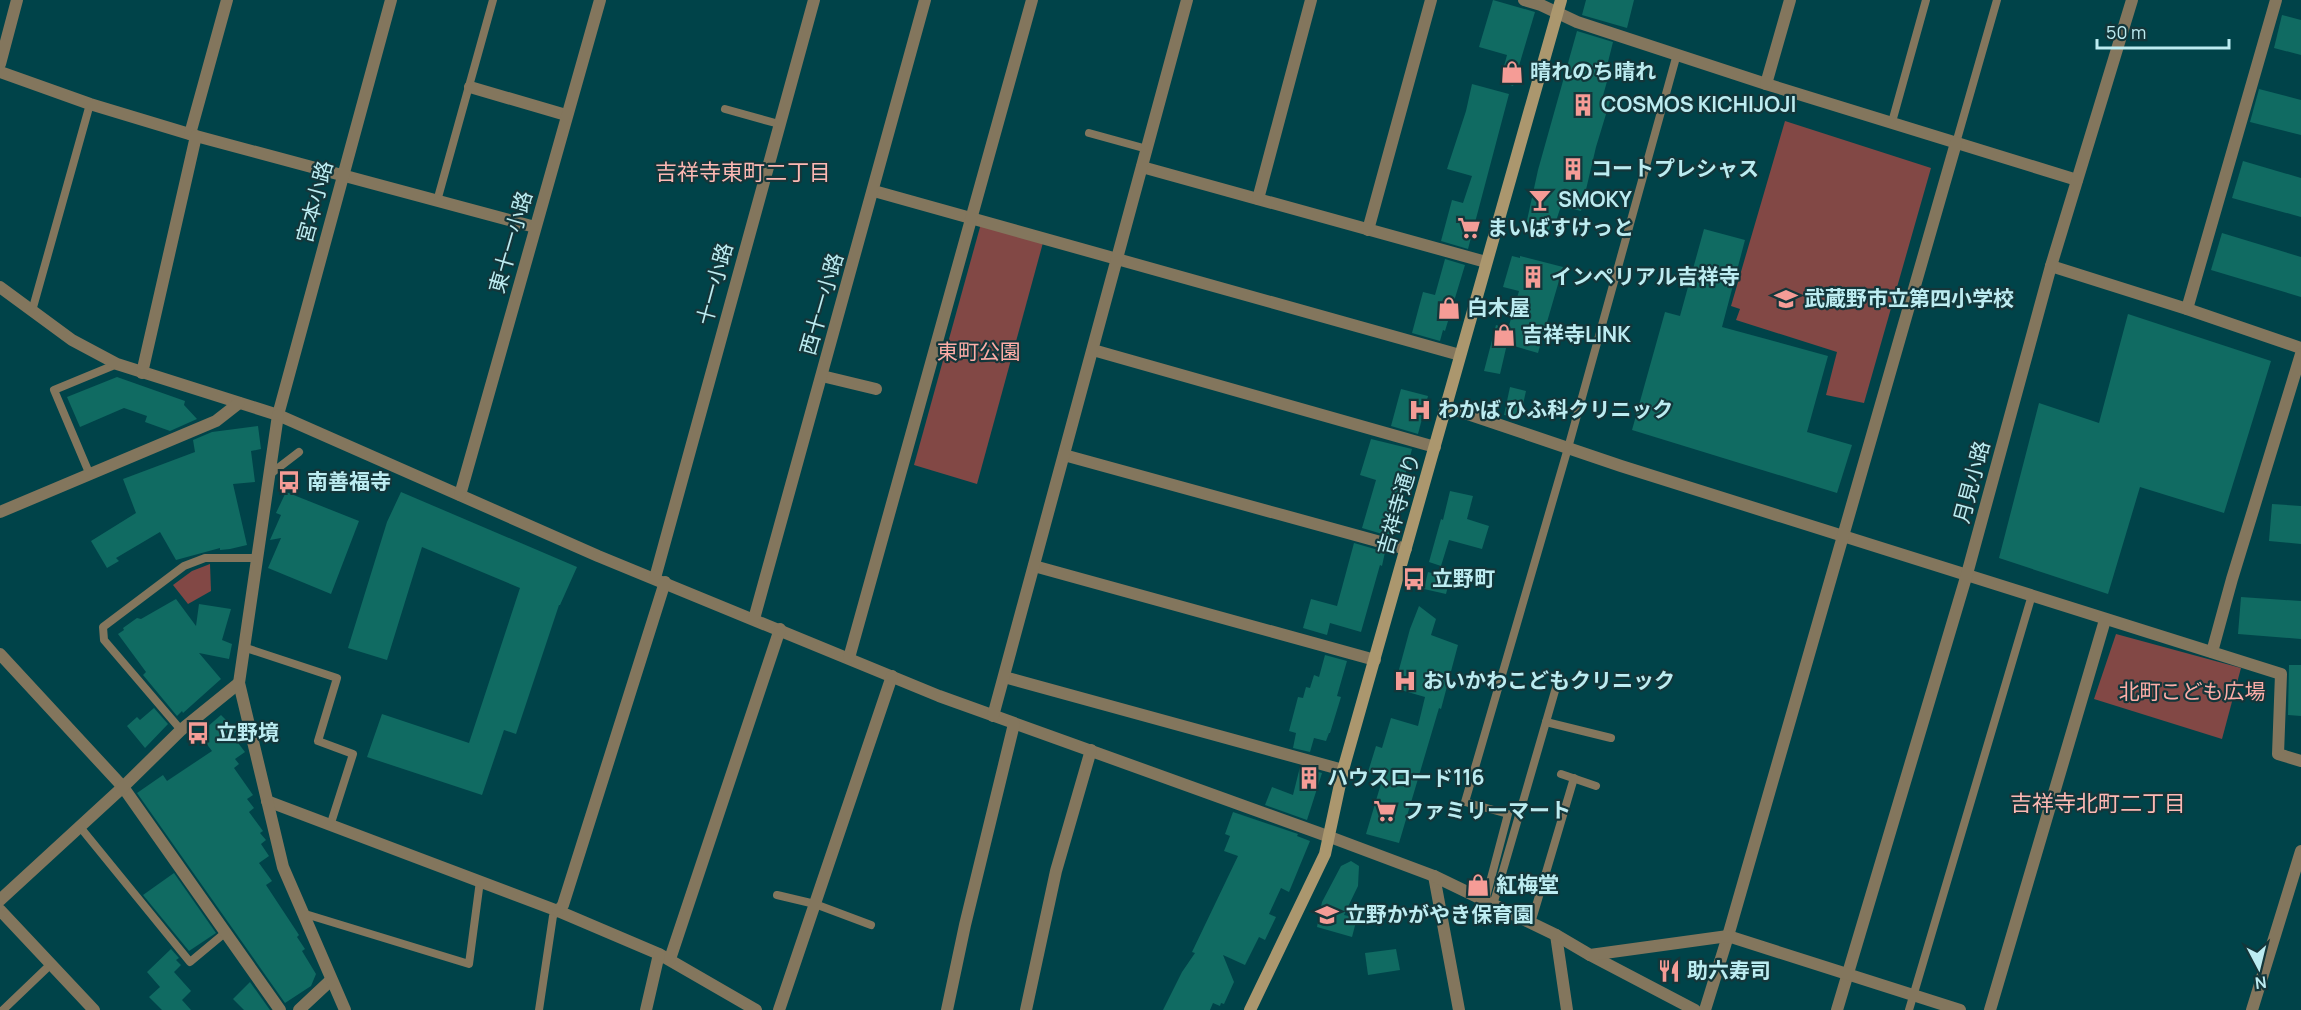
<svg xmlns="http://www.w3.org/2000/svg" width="2301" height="1010" font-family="Manrope,'Noto Sans JP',sans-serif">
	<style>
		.green { fill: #824845 }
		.building { fill: #106b62 }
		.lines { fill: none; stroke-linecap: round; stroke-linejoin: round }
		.service { stroke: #83765d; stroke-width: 8 }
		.minor { stroke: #83765d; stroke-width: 12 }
		.tertiary { stroke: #83765d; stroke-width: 12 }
		.secondary { stroke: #ab976e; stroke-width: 12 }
		.labels { text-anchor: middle; stroke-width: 4.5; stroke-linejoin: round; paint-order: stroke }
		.poi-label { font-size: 21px; font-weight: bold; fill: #bcecf1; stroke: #13363a; text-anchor: start }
		.street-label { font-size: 21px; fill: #bcecf1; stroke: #13363a }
		.park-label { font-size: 21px; fill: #feaea8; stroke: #13363a }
		.neighbourhood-label { font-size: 22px; fill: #fdb9b4; stroke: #13363a }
	</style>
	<rect width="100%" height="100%" fill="#004349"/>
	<g class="green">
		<polygon points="1785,121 1931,168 1864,403 1826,395 1837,352 1736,320 1740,309 1731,306"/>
		<polygon points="982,220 1044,239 977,484 914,465"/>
		<polygon points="210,564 211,591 188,604 173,585 192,571"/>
		<polygon points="2116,634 2241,668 2222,739 2094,699"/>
	</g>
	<g class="building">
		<polygon points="1493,0 1535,12 1513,86 1500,81 1507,55 1479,47"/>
		<polygon points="1586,0 1634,0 1627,28 1582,15"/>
		<polygon points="2282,15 2301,20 2301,55 2274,48"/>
		<polygon points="1577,31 1613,42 1606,70 1610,71 1602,99 1610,101 1596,147 1581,211 1561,206 1555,224 1551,223 1549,231 1526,225 1538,170"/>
		<polygon points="1472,84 1509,94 1468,249 1441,241 1452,200 1463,203 1472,176 1447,169 1466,111"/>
		<polygon points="2259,89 2301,100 2301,135 2250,122"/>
		<polygon points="2243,161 2301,178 2301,217 2232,198"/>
		<polygon points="1704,229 1745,240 1722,327 1828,356 1807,432 1852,445 1837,493 1632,430 1665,312 1680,316"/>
		<polygon points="2222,233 2301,257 2301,297 2211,270"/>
		<polygon points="1512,256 1520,258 1520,256 1563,267 1538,353 1507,344 1500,374 1484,371 1496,325 1508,329 1519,291 1503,287"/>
		<polygon points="1445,259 1465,265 1445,331 1443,330 1440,341 1412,333 1423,292 1435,295"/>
		<polygon points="2128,314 2271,361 2224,513 2140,487 2108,594 1999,558 2039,403 2099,423"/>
		<polygon points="117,377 185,401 184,405 197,419 170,431 145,422 147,416 124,408 80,427 67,397"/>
		<polygon points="1510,387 1526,391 1520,418 1504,415"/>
		<polygon points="1401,389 1428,396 1418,434 1391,426"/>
		<polygon points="258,426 261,449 251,451 255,482 233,484 247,545 230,549 220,550 220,548 176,560 160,532 116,558 119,561 107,568 91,541 136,513 123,479 195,452 193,440 212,432"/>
		<polygon points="1371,439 1412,449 1389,536 1362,528 1376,480 1360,475"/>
		<polygon points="1450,491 1473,496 1467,519 1489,526 1482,549 1449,540 1441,566 1429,562 1441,519 1443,520"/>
		<polygon points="286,492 359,521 331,594 268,568 281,538 270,540 281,515 276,513"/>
		<polygon points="401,492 577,567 560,605 559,605 516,734 504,730 482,795 367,757 382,714 469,743 520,588 422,547 387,660 348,648 387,522"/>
		<polygon points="2272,504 2301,506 2301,544 2269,541"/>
		<polygon points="1354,543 1385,552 1382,566 1380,565 1361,632 1330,623 1327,635 1303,628 1311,599 1337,606"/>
		<polygon points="1428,572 1450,578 1446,594 1424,589"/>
		<polygon points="2241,597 2301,601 2301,639 2238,634"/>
		<polygon points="176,599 196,626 199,604 231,609 222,640 232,644 229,659 199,653 221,679 183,713 182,711 177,716 143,675 146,672 118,634 124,630 123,628 137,618 141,619"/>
		<polygon points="1419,606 1436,619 1431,635 1458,645 1441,709 1439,708 1399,843 1366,834 1383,777 1368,772 1376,746 1382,748 1391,718 1418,726 1425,697 1394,688 1410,629"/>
		<polygon points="1325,655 1347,661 1337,696 1341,697 1330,733 1329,733 1326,741 1314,738 1310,752 1293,748 1296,733 1289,731 1298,697 1303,698 1306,687 1310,688 1314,675 1319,677"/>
		<polygon points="2289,665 2301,665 2301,716 2288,715"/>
		<polygon points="154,708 168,724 145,748 127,726 137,717 140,720"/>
		<polygon points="221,715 237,731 232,735 245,752 235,759 239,764 234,768 253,795 247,799 254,808 249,812 263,831 260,833 266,840 261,844 269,856 259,863 272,881 266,885 299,935 297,937 305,949 302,951 316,974 311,986 285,1003 137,793 163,775 167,781 212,751 199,734"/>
		<polygon points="1300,767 1322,773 1307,820 1265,805 1272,787 1293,795"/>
		<polygon points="1233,812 1298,834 1297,836 1310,841 1289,892 1281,888 1269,914 1276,917 1265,940 1259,937 1245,965 1223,955 1234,982 1224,1004 1221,1003 1220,1006 1213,1003 1210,1010 1163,1010 1182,972 1195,953 1192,952 1238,856 1224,851 1230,836 1225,834"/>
		<polygon points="1351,861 1359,866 1358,886 1344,915 1357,918 1352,937 1317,927 1322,902 1341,866"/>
		<polygon points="174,873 216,933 189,951 143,895"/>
		<polygon points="171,949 179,958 176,960 181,965 174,972 191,991 182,1000 191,1010 162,1010 149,997 160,987 147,972"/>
		<polygon points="1396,949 1400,970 1368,975 1365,953"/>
		<polygon points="250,982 270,1010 244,1010 233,999"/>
	</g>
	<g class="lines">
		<g class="service">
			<polyline points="725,109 779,124"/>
			<polyline points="1892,122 1926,0"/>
			<polyline points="1089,133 1147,149"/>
			<polyline points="1956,143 1997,0"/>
			<polyline points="437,201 493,0"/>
			<polyline points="32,311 90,104"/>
			<polyline points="90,475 54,390 117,364"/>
			<polyline points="269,475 299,452"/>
			<polyline points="243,647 337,678 318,741 353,754 330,826"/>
			<polyline points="1546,722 1611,738"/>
			<polyline points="181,730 104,640 103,627 184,566 205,558 256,558"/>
			<polyline points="1561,774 1596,786"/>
			<polyline points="80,827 190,962 226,932"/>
			<polyline points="777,895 815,904 871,925"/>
			<polyline points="1485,901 1508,814 1465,802 1568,448 1677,54"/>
			<polyline points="1493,905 1557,684"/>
			<polyline points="302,913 469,964 480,881"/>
			<polyline points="1531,923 1574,778"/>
			<polyline points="3,1010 51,964"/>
			<polyline points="539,1010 553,916 558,911"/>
			<polyline points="1909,1010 2032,595"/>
		</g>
		<g class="minor">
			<polyline points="1524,0 1541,5 1577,22 1766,84 2077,180"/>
			<polyline points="0,64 17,0"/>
			<polyline points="0,72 90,104 196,136 535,227"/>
			<polyline points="1766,84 1790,0"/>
			<polyline points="470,87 566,115"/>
			<polyline points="190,134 227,0"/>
			<polyline points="1142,167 1486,262"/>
			<polyline points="874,191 1460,355"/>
			<polyline points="1258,199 1311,0"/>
			<polyline points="1368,230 1431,0"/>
			<polyline points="2051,266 2187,309 2301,348"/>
			<polyline points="0,287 72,340 117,364 278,415 598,556 939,696 1330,837"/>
			<polyline points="2187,309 2276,0"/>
			<polyline points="1093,350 1435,447"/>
			<polyline points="142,373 196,136"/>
			<polyline points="822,376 876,389"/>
			<polyline points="1447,407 1621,466 2281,674 2278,754 2301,761"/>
			<polyline points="278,415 391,0"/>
			<polyline points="1064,455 1406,549"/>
			<polyline points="460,495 600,0"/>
			<polyline points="0,512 216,421 239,403"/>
			<polyline points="1034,566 1375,660"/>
			<polyline points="655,578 814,0"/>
			<polyline points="754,619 925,0"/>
			<polyline points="2212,652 2232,579 2301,354"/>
			<polyline points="0,654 123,787 280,1010"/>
			<polyline points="849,658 1032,0"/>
			<polyline points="1004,677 1343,770"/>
			<polyline points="993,716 1187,0"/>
			<polyline points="267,801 558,911 659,954 756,1010"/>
			<polyline points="1434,876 1459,1010"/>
			<polyline points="0,910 94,1010"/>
			<polyline points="558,911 563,905 665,582"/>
			<polyline points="1556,935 1567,1010"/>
			<polyline points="1590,955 1695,1010"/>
			<polyline points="670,959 780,629"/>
			<polyline points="299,1010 331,980"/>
			<polyline points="646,1010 659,954"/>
			<polyline points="779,1010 892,676"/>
			<polyline points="947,1010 965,925 1014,724"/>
			<polyline points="1026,1010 1056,871 1091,750"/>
			<polyline points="1705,1010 1728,936 1956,143"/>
			<polyline points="1837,1010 1967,574 2051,266 2132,0"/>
			<polyline points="1990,1010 2105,620"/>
			<polyline points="2252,1010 2301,851"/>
		</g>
		<g class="tertiary">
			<polyline points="278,415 239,683 283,867 345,1010"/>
			<polyline points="1330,837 1434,876 1556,935 1590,955 1728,936 1960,1010"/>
			<polyline points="0,900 123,787 181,730 239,683"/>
		</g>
		<polyline class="secondary" points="1250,1010 1325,854 1343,770 1561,0"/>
	</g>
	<defs>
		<g id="shop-bare" transform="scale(1.8)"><path d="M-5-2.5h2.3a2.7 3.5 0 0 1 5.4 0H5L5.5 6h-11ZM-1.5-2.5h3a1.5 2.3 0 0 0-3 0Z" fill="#f59c96" stroke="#13363a" stroke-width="2.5" paint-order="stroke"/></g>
		<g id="building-bare" transform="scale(1.8)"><path d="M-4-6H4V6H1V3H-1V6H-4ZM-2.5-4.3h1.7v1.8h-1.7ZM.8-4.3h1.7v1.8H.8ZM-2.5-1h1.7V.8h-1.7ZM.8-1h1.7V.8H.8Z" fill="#f59c96" stroke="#13363a" stroke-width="2.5" paint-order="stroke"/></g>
		<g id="bar-bare" transform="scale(1.8)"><path d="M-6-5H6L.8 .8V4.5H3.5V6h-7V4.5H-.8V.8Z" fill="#f59c96" stroke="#13363a" stroke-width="2.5" paint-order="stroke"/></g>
		<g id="supermarket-bare" transform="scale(1.8)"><path d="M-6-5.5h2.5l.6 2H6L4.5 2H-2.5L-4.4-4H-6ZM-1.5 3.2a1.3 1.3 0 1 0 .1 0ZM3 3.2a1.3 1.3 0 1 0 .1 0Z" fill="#f59c96" stroke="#13363a" stroke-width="2.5" paint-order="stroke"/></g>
		<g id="school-bare" transform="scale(1.8)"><path d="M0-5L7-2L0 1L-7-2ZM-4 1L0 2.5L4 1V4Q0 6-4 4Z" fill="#f59c96" stroke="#13363a" stroke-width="2.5" paint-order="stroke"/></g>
		<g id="hospital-bare" transform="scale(1.8)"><path d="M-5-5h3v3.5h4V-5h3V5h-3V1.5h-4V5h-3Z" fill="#f59c96" stroke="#13363a" stroke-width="2.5" paint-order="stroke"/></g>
		<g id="bus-bare" transform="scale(1.8)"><path d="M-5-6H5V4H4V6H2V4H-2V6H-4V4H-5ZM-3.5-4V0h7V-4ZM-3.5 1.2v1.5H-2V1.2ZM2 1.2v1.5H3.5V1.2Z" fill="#f59c96" stroke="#13363a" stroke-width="2.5" paint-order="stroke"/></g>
		<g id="restaurant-bare" transform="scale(1.8)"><path d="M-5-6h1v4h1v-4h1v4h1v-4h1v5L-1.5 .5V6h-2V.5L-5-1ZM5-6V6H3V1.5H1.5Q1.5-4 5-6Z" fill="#f59c96" stroke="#13363a" stroke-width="2.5" paint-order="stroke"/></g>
	</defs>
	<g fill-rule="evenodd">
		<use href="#shop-bare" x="1512" y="72"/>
		<use href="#building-bare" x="1583" y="105"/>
		<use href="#building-bare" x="1573" y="169"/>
		<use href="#bar-bare" x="1540" y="200"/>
		<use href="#supermarket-bare" x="1469" y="228"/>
		<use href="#building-bare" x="1533" y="277"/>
		<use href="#school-bare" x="1786" y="299"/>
		<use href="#shop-bare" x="1449" y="308"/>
		<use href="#shop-bare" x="1504" y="335"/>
		<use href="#hospital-bare" x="1420" y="410"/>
		<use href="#bus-bare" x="289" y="482"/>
		<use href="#bus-bare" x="1414" y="579"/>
		<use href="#hospital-bare" x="1405" y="681"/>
		<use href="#bus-bare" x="198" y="733"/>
		<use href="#building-bare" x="1309" y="778"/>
		<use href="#supermarket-bare" x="1385" y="811"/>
		<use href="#shop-bare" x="1478" y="885"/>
		<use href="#school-bare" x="1327" y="915"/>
		<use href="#restaurant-bare" x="1669" y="971"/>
	</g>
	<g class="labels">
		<g class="poi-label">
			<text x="1530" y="79">晴れのち晴れ</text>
			<text x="1601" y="112">COSMOS KICHIJOJI</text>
			<text x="1591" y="176">コートプレシャス</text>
			<text x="1558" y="207">SMOKY</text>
			<text x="1487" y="235">まいばすけっと</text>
			<text x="1551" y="284">インペリアル吉祥寺</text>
			<text x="1804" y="306">武蔵野市立第四小学校</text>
			<text x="1467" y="315">白木屋</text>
			<text x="1522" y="342">吉祥寺LINK</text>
			<text x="1438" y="417">わかば ひふ科クリニック</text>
			<text x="307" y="489">南善福寺</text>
			<text x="1432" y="586">立野町</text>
			<text x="1423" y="688">おいかわこどもクリニック</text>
			<text x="216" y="740">立野境</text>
			<text x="1327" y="785">ハウスロード116</text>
			<text x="1403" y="818">ファミリーマート</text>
			<text x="1496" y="892">紅梅堂</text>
			<text x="1345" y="922">立野かがやき保育園</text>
			<text x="1687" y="978">助六寿司</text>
		</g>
		<g class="street-label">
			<text transform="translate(315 202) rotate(-75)" y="7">宮本小路</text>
			<text transform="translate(511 242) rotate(-74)" y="7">東十一小路</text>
			<text transform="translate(715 284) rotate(-75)" y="7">十一小路</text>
			<text transform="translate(822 304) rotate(-74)" y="7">西十一小路</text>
			<text transform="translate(1972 482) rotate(-75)" y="7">月見小路</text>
			<text transform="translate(1399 504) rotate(-74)" y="7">吉祥寺通り</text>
		</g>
		<g class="park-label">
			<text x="979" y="359">東町公園</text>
			<text x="2192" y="699">北町こども広場</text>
		</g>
		<g class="neighbourhood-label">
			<text x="743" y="180">吉祥寺東町二丁目</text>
			<text x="2098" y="811">吉祥寺北町二丁目</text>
		</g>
	</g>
	<g transform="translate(2259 968) rotate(173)" stroke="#13363a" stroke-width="4.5" paint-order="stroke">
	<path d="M0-4.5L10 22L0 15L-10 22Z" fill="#bcecf1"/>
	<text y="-9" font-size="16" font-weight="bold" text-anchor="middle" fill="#bcecf1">N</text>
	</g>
	<path d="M2097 39v9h132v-9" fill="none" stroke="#bcecf1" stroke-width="3"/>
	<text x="2106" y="39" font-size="18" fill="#bcecf1" stroke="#13363a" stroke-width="4.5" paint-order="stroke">50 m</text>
</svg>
